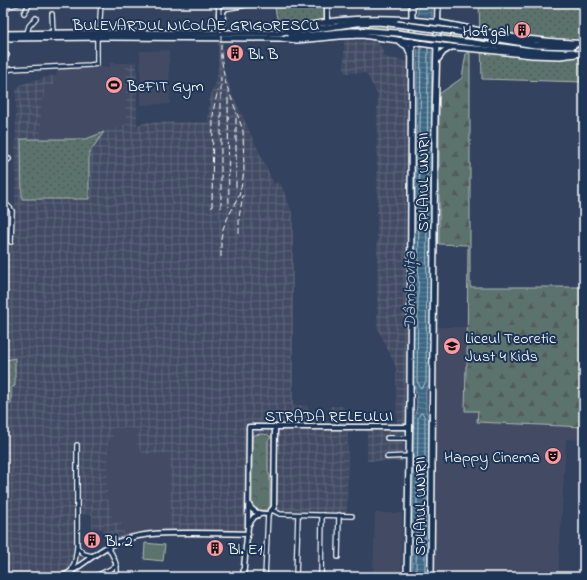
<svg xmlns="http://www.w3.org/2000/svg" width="587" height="580" font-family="'Indie Flower',sans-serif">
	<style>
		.built { fill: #424c64 }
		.industrial { fill: url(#industrial-grid) }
		.grass { fill: url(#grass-dots); stroke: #adb8b6 }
		.forest { fill: url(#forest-firs); stroke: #adb8b6 }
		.park { fill: url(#park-crowns); stroke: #adb8b6 }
		.pitch { fill: #5b726d; stroke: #adb8b6 }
		.water { fill: url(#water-rules); stroke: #8ba4b5 }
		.pier { fill: #33425f }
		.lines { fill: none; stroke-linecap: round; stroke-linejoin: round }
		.shore { stroke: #b1c3ce; stroke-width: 1 }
		.minor-casing { stroke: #fff; stroke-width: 6 }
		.tertiary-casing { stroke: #fff; stroke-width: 7 }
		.secondary-casing { stroke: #fff; stroke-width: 8 }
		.minor { stroke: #1d3557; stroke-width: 3.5 }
		.tertiary { stroke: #1d3557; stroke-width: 4 }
		.secondary { stroke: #1d3557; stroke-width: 5 }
		.rail { stroke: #fff; stroke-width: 1; stroke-dasharray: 6 3; stroke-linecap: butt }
		.secondary-bridge-casing { stroke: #fff; stroke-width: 8; stroke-linecap: butt }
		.secondary-bridge { stroke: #1d3557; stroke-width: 5 }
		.labels { text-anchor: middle; stroke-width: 4; stroke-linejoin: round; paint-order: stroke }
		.street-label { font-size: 16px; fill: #fff; stroke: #1d3557 }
		.poi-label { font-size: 16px; fill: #fff; stroke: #1d3557; text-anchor: start }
		.water-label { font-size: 17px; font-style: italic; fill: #b1c3ce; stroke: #1d3557 }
	</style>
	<defs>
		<pattern id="industrial-grid" width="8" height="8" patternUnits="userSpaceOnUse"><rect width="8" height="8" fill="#424c64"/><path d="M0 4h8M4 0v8" fill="none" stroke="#5e677b"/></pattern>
		<pattern id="grass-dots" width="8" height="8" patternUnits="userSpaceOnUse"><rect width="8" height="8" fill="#5b726d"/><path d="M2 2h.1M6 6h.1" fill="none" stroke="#525b59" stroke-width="1.8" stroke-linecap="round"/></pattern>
		<pattern id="forest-firs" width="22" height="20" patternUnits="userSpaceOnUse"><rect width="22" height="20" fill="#5b726d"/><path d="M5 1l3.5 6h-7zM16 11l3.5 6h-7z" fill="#525b59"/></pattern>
		<pattern id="park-crowns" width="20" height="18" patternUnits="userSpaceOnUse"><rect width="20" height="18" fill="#5b726d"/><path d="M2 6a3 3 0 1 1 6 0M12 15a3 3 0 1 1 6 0" fill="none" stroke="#525b59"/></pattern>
		<pattern id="water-rules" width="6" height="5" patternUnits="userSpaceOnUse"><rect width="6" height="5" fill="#3d6884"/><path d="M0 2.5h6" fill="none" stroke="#5a7f96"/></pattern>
	</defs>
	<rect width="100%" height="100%" fill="#33425f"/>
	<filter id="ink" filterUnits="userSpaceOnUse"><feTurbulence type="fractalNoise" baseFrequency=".025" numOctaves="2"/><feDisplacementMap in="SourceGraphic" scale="8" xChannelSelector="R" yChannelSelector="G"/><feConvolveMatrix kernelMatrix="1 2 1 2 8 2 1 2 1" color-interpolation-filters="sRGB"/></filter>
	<g filter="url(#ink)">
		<g class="built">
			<polygon points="169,50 170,104 141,105 140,51"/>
			<polygon points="110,63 126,63 126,124 86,139 41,139 41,99 44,99 44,85 53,85 58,68 110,67"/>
			<polygon points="436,327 467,327 467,366 466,366 465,411 478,411 477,422 584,427 584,440 566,439 558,577 434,577"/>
			<polygon points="112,428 137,429 137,444 142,454 170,455 170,532 144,532 125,537 121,523 113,523 109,500 107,500 108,441 112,441"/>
			<polygon points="375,513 402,513 401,577 373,577"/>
		</g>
		<g class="industrial">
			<polygon points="344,41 376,41 384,51 384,57 409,62 408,424 406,425 397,425 396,367 377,327 377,94 366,73 344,73"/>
			<polygon points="223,42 223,63 226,77 233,96 274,184 280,182 293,215 293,405 307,405 308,410 315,410 315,423 330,423 330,406 344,406 344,411 348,411 347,513 246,513 246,532 170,532 170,455 142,454 137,444 137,429 113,428 112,441 108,441 107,500 109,500 113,523 121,523 125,537 106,546 106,540 103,539 103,529 92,528 92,515 81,514 80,543 83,549 90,555 57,577 3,577 3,251 11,240 12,209 15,209 16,90 22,84 51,76 56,77 53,85 44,85 44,99 41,100 41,139 22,139 89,199 89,153 104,132 126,124 126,63 137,62 137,125 148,122 208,122 209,102 212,91 216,82 217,75 218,64 218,43"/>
			<polygon points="367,429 401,429 404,430 403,462 367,461"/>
		</g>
		<g class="grass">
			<polygon points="274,3 325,3 325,20 279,29"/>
			<polygon points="329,3 410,3 410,7 329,6"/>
			<polygon points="479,3 584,3 584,82 482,79 481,43 395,32 288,36 288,35 341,26 371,24 381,25 422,29 480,37"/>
			<polygon points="104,132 89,153 89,199 22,199 21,139 86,139"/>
			<polygon points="3,318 7,319 6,360 15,358 15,386 11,387 11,404 6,404 5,423 3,423"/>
		</g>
		<polygon class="forest" points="466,53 470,53 470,287 584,287 584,427 477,422 478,411 465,411 466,366 467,366 468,245 439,244 439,94 462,78"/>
		<polygon class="park" points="263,434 268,435 271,437 268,441 268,472 270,476 270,507 266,510 258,510 254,509 252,504 252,438 253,435"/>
		<polygon class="pitch" points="145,543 165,545 163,561 144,559"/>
		<path class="water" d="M418,3H432L430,383L426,390V411L429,417L428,577H412L414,417C419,407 417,393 413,382Z"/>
		<polygon class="pier" points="418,15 432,17 432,50 417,49"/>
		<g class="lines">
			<g class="shore">
				<polyline points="421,47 417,381 420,387 421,388 423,387 426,381 428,48"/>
				<polyline points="416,577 418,418 420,414 421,413 423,414 425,418 425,577"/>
			</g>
			<g class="minor-casing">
				<g id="minor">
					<polyline points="218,3 219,12"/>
					<polyline points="224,9 257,3"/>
					<polyline points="3,12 10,6 20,3"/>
					<polyline points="24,13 28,7 26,3"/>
					<polyline points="52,14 53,33"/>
					<polyline points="27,33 29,26 36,18"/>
					<polyline points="99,33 101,3"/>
					<polyline points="3,60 7,55"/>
					<polyline points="3,71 11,69 90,65 97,64 97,37"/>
					<polyline points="3,164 9,159"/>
					<polyline points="3,201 10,208 12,211 11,242"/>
					<polyline points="387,438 409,438"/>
					<polyline points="387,457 409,456"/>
					<polyline points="272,510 280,514 352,516"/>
					<path d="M108,547C114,558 118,564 117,577"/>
					<polyline points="78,548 84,554 92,556"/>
					<polyline points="338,557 339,515"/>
					<polyline points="73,577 71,572 75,561 77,547 77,445"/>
					<polyline points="94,577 117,566"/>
					<polyline points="265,577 268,514"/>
					<polyline points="296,577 298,515"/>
					<polyline points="321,577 322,515"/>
				</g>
			</g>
			<g class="tertiary-casing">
				<g id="tertiary">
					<polyline points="327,23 327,3"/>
					<polyline points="219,33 219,12 224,10"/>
					<polyline points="222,33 223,12 227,3"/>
					<path d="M249,505C253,513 260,514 268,514L274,507L275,427"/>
					<polyline points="249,524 254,517 260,514"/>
					<path d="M62,577C79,568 93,554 111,545C137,532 164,533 192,533C211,533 229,533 248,534"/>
					<polyline points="243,577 248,527 249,427 410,427"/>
				</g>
			</g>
			<g class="secondary-casing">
				<g id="secondary">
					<polyline points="457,32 535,45 573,46"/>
					<polyline points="289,33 357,23 378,22 397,24"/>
					<path d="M3,34L71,33H280C331,16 387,16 440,23C464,27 487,33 511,37C535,41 560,42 584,44"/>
					<polyline points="291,37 351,31 370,31 397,33"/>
					<polyline points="3,38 108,37 280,38 297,40 340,36 362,35 433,45 488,50 532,55 560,56 584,53"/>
					<path d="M457,41C496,45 534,54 573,52"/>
					<polyline points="400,42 407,46 411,55"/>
					<polyline points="437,60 443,52 451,47"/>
					<polyline points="407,577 410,400 412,3"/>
					<polyline points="431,577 435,119 438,3"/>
				</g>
			</g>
			<use href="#minor" class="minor"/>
			<use href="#tertiary" class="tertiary"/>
			<use href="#secondary" class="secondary"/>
			<g class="rail">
				<polyline points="221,59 221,3"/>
				<polyline points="228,98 229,207"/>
				<polyline points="236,118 236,189"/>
				<polyline points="212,208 213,117 214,107 218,90"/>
				<polyline points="221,208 221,77"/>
				<polyline points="239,234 239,217 243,195"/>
				<polyline points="221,257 221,238 223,229 226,221 239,196 242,183 244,171 243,131 239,119 225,81 223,69 221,55"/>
			</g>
			<g class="secondary-bridge-casing">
				<g id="secondary-bridge">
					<polyline points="397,24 457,32"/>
					<polyline points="397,33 457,41"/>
				</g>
			</g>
			<use href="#secondary-bridge" class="secondary-bridge"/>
		</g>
	</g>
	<defs>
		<g id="building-disc" transform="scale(0.9)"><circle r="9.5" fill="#ff9aa2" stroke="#1d3557"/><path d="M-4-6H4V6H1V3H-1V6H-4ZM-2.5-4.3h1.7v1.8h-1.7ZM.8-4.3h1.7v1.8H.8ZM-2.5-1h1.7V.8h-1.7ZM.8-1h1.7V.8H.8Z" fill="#111"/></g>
		<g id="stadium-disc" transform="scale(0.9)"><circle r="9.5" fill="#ff9aa2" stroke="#1d3557"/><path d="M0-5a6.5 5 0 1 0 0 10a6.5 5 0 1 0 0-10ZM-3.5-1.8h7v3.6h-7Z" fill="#111"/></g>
		<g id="school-disc" transform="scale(0.9)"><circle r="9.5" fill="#ff9aa2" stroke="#1d3557"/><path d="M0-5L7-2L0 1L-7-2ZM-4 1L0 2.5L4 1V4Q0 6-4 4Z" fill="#111"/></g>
		<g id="theatre-disc" transform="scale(0.9)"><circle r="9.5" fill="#ff9aa2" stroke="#1d3557"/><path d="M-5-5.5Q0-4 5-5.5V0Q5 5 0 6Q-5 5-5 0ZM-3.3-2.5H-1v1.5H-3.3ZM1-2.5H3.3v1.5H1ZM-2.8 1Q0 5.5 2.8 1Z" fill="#111"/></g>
	</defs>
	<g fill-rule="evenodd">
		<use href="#building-disc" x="522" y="30"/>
		<use href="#building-disc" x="235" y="53"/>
		<use href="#stadium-disc" x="114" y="85"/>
		<use href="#school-disc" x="452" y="346"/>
		<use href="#theatre-disc" x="553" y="456"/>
		<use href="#building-disc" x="92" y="540"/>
		<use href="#building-disc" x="215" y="548"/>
	</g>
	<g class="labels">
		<g class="street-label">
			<text x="196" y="30">BULEVARDUL NICOLAE GRIGORESCU</text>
			<text transform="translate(422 182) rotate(-90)" y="6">SPLAIUL UNIRII</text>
			<text x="329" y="421">STRADA RELEULUI</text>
			<text transform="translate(419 506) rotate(-90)" y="6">SPLAIUL UNIRII</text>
		</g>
		<g class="poi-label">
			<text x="509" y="36" text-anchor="end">Hofigal</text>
			<text x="248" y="59">Bl. B</text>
			<text x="127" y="91">BeFIT Gym</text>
			<text x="465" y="343">Liceul Teoretic<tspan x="465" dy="18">Just 4 Kids</tspan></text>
			<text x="540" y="462" text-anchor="end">Happy Cinema</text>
			<text x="105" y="546">Bl. 2</text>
			<text x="228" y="554">Bl. E1</text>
		</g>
		<g class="water-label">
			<text transform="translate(409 290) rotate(-90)" y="6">Dâmbovița</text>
		</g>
	</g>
	<rect width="587" height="580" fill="none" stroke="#1d3557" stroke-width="16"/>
	<rect x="8" y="8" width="571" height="564" fill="none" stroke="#fff" stroke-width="1.5" filter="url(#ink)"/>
</svg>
